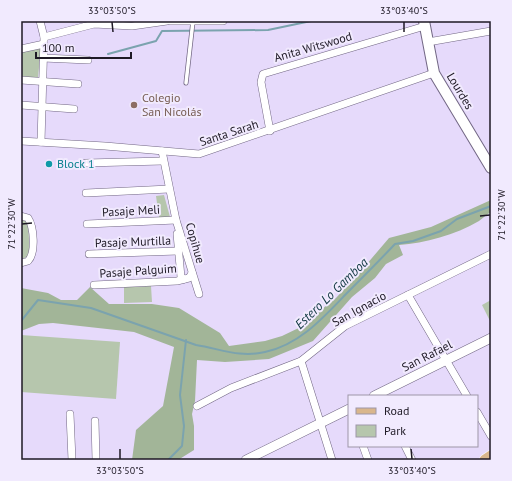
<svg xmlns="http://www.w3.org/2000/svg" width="512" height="481" font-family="'PT Sans',sans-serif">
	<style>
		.green { fill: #b6c6ad }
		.forest { fill: #a2b598 }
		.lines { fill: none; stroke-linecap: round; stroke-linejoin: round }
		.stream { stroke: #7ba3ae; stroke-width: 2 }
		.service-casing { stroke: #726784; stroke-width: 5 }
		.minor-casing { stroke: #726784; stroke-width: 8 }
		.tertiary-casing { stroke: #726784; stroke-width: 10 }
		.secondary-casing { stroke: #726784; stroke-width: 12 }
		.primary-casing { stroke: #fff; stroke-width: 12 }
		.service { stroke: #fff; stroke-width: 3.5 }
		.minor { stroke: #fff; stroke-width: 7 }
		.tertiary { stroke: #fff; stroke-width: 9 }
		.secondary { stroke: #fff; stroke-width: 10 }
		.primary { stroke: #d9b68c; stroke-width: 11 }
		.ticks { fill: none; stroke: #1e1925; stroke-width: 1.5 }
		.education-dot { fill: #8d6e63; stroke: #f1eafe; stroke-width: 1.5 }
		.culture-dot { fill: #0f9aa8; stroke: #f1eafe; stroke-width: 1.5 }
		.labels { text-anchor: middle; stroke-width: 4; stroke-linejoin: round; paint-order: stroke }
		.street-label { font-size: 12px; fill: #1e1925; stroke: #f1eafe }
		.education-label { font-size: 12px; fill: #785e54; stroke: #f1eafe; text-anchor: start }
		.culture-label { font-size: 12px; fill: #0d838f; stroke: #f1eafe; text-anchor: start }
		.water-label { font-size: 13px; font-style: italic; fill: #123842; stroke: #f1eafe }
		.neatline { fill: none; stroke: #1e1925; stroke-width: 1.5 }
		.ticks-label { font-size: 10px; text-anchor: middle; fill: #1e1925 }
	</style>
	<rect width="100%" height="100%" fill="#e6dafb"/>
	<g class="green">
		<polygon points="41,47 38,78 21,78 21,51"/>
		<polygon points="164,195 170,217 159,217 156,196"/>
		<polygon points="21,219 28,222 30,255 21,260"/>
		<polygon points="151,286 152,302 124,303 124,287"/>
		<polygon points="491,300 491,323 482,305"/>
		<polygon points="21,335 120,342 116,399 21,392"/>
	</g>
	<path class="forest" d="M491,200V212C486,215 483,218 479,221C455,235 425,243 399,245L403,255L386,264L375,278L352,297L313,341L269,359L225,362L197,360L195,401L192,414L194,426V450L178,460H132L136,430L163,406L174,347L134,332L53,323L39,324L21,331V288L48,293L61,300H77L90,287L109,304H152L179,308L220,333L229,346L265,341L282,336L309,323L312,317L336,298L360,272L389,238L431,227Z"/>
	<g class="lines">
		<g class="stream">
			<polyline points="320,21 345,21"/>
			<polyline points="108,54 156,41 162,31 268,30 311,21"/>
			<path d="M21,321L38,300L91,308L196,345C221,349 240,358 265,352C299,345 323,318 346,294C362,278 379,261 395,244L413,241L441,231L457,219L491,206"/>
			<polyline points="168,460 182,446 184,426 180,395 186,340"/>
		</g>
		<g class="service-casing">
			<polyline id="service" points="186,83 193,21"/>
		</g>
		<g class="minor-casing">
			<g id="minor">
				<polyline points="40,21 44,37 41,142"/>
				<polyline points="170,21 223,21"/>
				<polyline points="44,37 94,24 132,26 167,21"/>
				<polyline points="428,42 491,31"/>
				<polyline points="21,49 44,44"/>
				<polyline points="43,58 88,60"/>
				<polyline points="21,80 78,84"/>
				<polyline points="21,105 74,109"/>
				<polyline points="270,131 261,82 263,74 425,26"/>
				<polyline points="21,141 105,146 199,154 434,73"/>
				<polyline points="162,151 176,220 199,294"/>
				<polyline points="86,163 163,161"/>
				<polyline points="86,193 169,189"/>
				<path d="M21,216L28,218C34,227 36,253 28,261L21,263"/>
				<polyline points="87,224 176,220"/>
				<polyline points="177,234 181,277 184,279"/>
				<polyline points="89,254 178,251"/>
				<polyline points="94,285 177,281 189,278 192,273"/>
				<polyline points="408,295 467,396"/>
				<polyline points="301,361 332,460"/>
				<polyline points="197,406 231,388 301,361 345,326 491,254"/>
				<polyline points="477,412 491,436"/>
				<polyline points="70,414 72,460"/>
				<polyline points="95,421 96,460"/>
				<polyline points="363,446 368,460"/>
				<polyline points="405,446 412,460"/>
			</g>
		</g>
		<g class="tertiary-casing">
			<g id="tertiary">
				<polyline points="374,396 491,338"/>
				<polyline points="246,460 349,409"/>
			</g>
		</g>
		<g class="secondary-casing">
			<polyline id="secondary" points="424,21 434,73 491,168"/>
		</g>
		<g class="primary-casing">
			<polyline id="primary" points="485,460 491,456"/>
		</g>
		<use href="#service" class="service"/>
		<use href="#minor" class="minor"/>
		<use href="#tertiary" class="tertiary"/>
		<use href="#secondary" class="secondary"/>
		<use href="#primary" class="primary"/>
	</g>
	<path class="ticks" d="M112,22L113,32M404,22V32M480,216L490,215M22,224L32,223M120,449V459M411,449L412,459"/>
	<circle class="education-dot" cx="134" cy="105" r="4"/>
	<circle class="culture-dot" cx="49" cy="164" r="4"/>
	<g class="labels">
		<g class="street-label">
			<text transform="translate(313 47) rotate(-16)" y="4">Anita Witswood</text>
			<text transform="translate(460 91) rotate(59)" y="4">Lourdes</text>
			<text transform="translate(229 133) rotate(-18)" y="4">Santa Sarah</text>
			<text transform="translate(131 211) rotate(-3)" y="4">Pasaje Meli</text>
			<text transform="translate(133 242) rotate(-2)" y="4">Pasaje Murtilla</text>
			<text transform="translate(195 243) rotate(74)" y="4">Copihue</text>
			<text transform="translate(138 271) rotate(-4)" y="4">Pasaje Palguim</text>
			<text transform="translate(359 309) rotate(-29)" y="4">San Ignacio</text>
			<text transform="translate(427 356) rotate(-27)" y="4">San Rafael</text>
		</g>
		<g class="education-label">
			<text x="142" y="102">Colegio<tspan x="142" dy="14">San Nicolás</tspan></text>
		</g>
		<g class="culture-label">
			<text x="57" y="168">Block 1</text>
		</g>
		<g class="water-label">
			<text transform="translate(331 293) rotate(-44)" y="5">Estero Lo Gamboa</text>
		</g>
	</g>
	<rect width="512" height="481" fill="none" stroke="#f1eafe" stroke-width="44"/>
	<rect x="348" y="395" width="130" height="52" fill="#f1eafe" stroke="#9d96a7"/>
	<rect x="356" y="408" width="20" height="6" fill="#d9b68c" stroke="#9d96a7"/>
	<text x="384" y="415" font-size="12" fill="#1e1925">Road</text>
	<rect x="356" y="425" width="20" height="12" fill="#b6c6ad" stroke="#9d96a7"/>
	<text x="384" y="435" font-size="12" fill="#1e1925">Park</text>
	<path d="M36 52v6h95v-6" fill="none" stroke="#1e1925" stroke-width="2"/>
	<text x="42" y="52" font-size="12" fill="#1e1925" stroke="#f1eafe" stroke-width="3" paint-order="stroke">100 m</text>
	<rect x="22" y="22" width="468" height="437" class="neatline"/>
	<g class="ticks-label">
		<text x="112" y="14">33°03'50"S</text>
		<text x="404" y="14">33°03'40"S</text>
		<text transform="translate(501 215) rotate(-90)" y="4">71°22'30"W</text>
		<text transform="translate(11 224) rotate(-90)" y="4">71°22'30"W</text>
		<text x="120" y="474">33°03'50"S</text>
		<text x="412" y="474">33°03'40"S</text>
	</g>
</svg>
